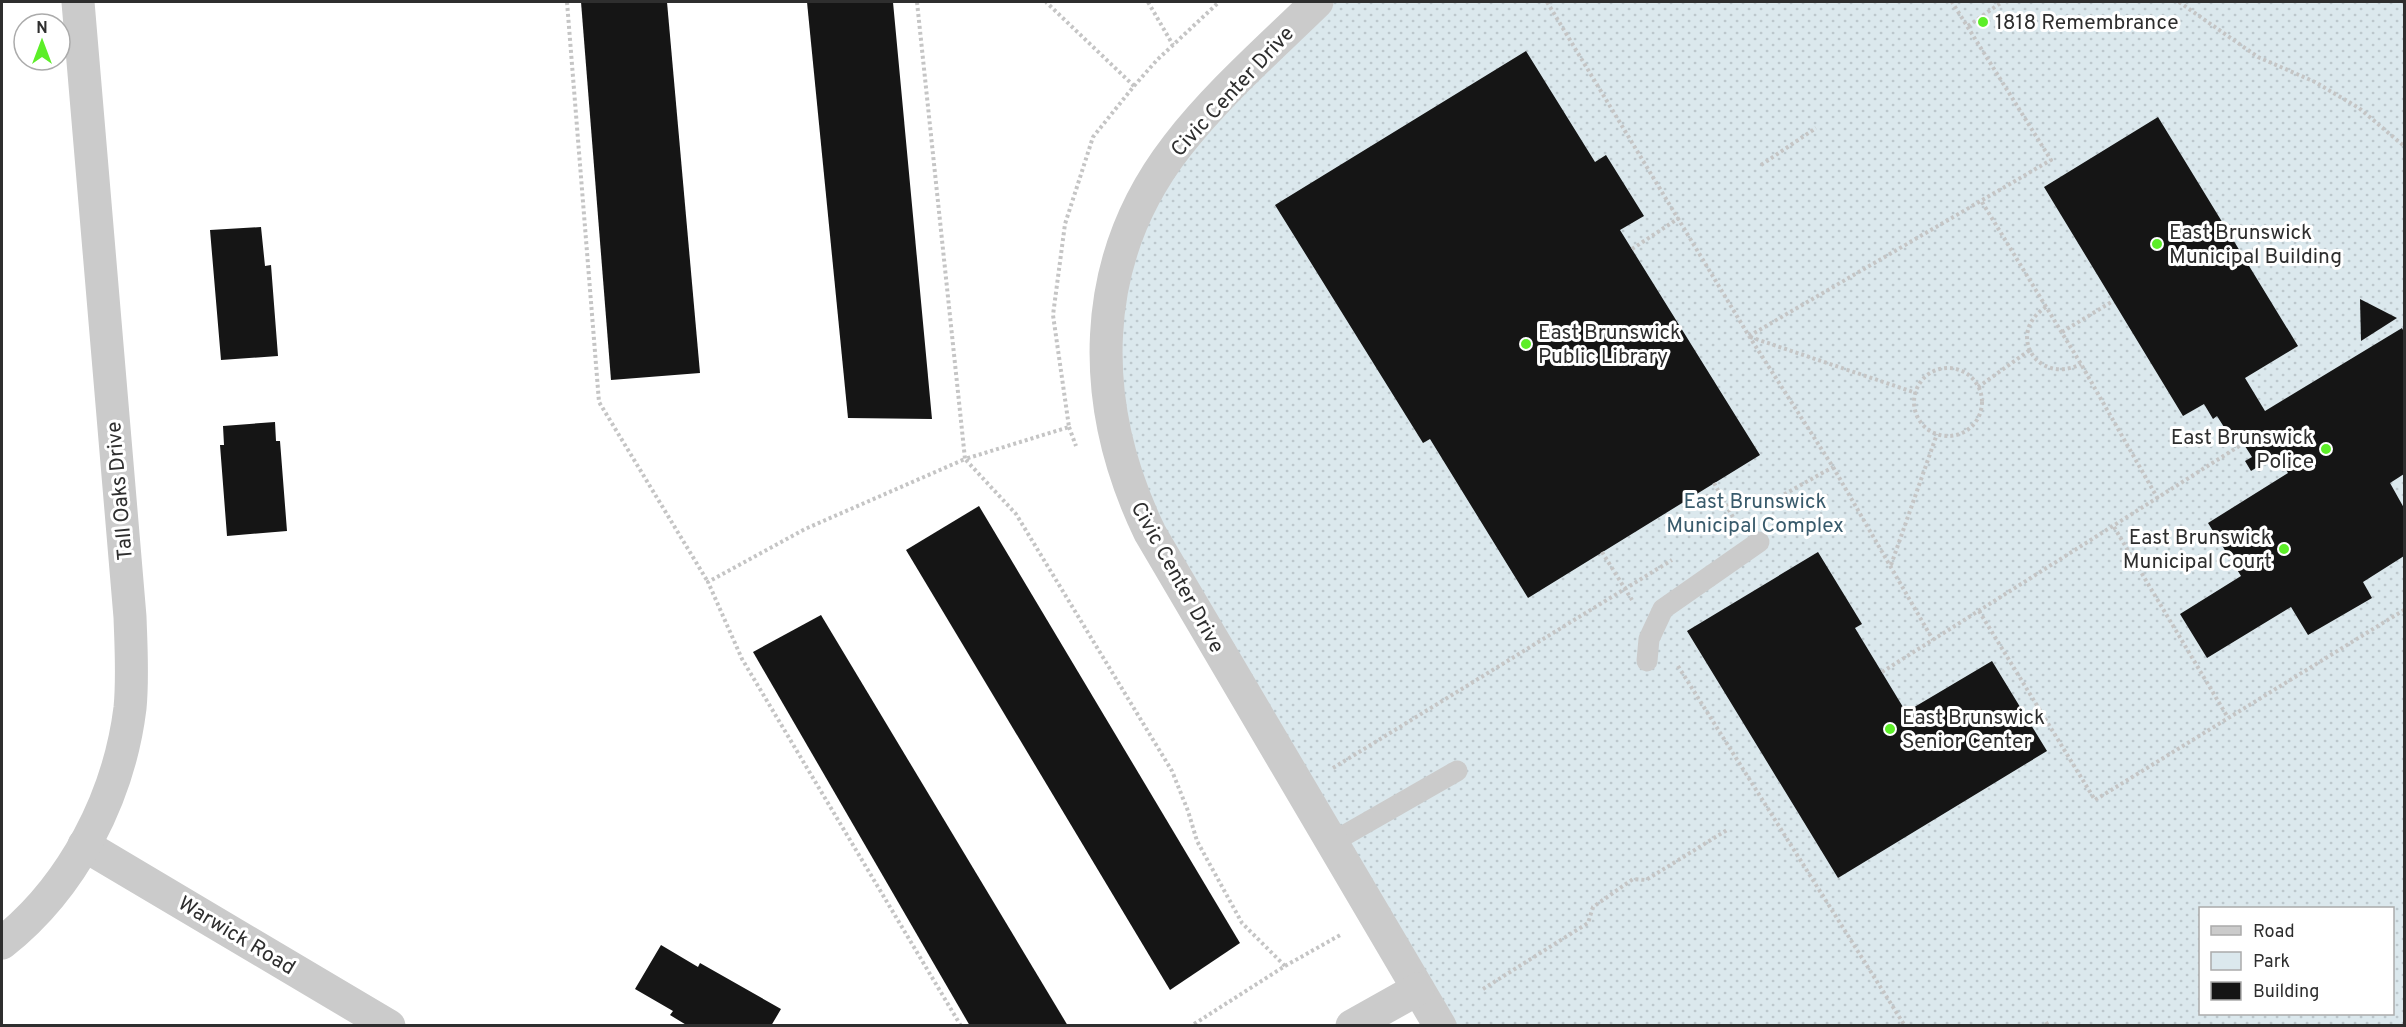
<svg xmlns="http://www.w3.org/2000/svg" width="2406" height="1027" font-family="Overpass,sans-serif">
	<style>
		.green { fill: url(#green-dots); fill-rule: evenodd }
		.building { fill: #151515 }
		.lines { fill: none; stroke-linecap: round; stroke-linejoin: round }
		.path { stroke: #c5c5c5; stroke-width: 4; stroke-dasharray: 3 3; stroke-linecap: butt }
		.lane { stroke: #cbcbcb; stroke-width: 21 }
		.street { stroke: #cbcbcb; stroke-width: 33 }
		.poi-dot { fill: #5cee28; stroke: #fff; stroke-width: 2 }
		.labels { text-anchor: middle; stroke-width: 6; stroke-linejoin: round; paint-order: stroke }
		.poi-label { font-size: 21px; fill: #2e2e2e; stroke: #fff; text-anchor: start }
		.street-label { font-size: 21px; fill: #2e2e2e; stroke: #fff }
		.park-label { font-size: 21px; fill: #395b6c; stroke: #fff }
	</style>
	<defs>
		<pattern id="green-dots" width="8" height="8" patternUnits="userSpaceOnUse" patternTransform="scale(1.5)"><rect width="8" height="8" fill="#dbe8ed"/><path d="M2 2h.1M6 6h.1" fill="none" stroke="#bcc7cc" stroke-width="1.8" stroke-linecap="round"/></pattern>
	</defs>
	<rect width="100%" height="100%" fill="#fff"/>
	<path class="green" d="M1317,2H2404V1025H1439L1150,533L1107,391L1139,210ZM2200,908H2392V1014H2200Z"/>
	<g class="building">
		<polygon points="581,2 667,2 700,373 611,380"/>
		<polygon points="807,2 893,2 932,419 848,418"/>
		<polygon points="1526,51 1595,162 1606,155 1644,216 1620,230 1760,455 1528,598 1430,439 1423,443 1275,205"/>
		<polygon points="2158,117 2298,346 2245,378 2265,411 2402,328 2404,332 2404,474 2390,483 2404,508 2404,556 2363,582 2372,598 2308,635 2291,607 2207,658 2180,614 2241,576 2208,523 2288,473 2277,455 2251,471 2245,461 2252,457 2236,432 2229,435 2217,416 2213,419 2204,404 2183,416 2044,187"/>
		<polygon points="261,227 265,266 271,265 278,356 221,360 210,230"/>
		<polygon points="2360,299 2397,318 2361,341"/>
		<polygon points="275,422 276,441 280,441 287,531 227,536 220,445 224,445 223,426"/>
		<polygon points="979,506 1240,943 1170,990 906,550"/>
		<polygon points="1818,552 1862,624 1855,628 1906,712 1992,661 2047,751 1838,878 1687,631"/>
		<polygon points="821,615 1068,1026 970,1026 753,652"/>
		<polygon points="661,945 698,967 700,963 781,1009 771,1026 688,1026 670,1015 673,1011 635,989"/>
	</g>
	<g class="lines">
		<g class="path">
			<polyline points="567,2 599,402 708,582"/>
			<polyline points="917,2 965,459 1069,427 1053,315 1065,224 1093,137 1134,86 1046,2"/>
			<polyline points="1148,2 1173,45"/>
			<polyline points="1547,2 1749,336 1833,467 1933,640"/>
			<polyline points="2179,2 2258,57 2315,82 2359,108 2404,146"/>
			<polyline points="1968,26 2002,2"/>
			<polyline points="1134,86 1157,60 1219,2"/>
			<polyline points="1761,165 1816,128"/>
			<polyline points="1982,202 2081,364 2158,499"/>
			<polyline points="1632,249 1679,218"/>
			<path d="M2046,307C2005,333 2037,386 2081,364"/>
			<polyline points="2062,332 2113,301"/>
			<polyline points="1749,336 2051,160 1952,2"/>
			<polyline points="1750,337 1916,393"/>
			<circle cx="1948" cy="402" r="34"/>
			<polyline points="1978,387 2030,350"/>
			<polyline points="1069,427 1076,446"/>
			<polyline points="1714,483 1734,519"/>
			<polyline points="1758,509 1833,467"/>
			<polyline points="2114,527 2227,716"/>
			<polyline points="1602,552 1632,600"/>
			<polyline points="1891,565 1937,434"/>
			<polyline points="1979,611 2095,800 2404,610"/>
			<polyline points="1678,666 1905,1026"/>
			<polyline points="1882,672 2244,443"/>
			<polyline points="1333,768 1672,560"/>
			<polyline points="1285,966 1342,934"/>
			<polyline points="1483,989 1588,923 1593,907 1633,879 1646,880 1727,830"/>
			<polyline points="2046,1022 2048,1026"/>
			<polyline points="961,1026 742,659 708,582 805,529 965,459 1016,514 1172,771 1188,811 1197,841 1242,923 1285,966 1191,1026"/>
		</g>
		<g class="lane">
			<polyline points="1647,661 1649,639 1663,609 1759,542"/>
			<polyline points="1331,843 1457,771"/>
		</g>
		<g class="street">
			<path d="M1317,2C1270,48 1218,93 1177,146C1087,262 1088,405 1150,533L1440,1026"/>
			<polyline points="84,845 389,1026"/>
			<path d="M2,943C73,887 119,797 130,708C133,678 131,647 130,617L78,2"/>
			<polyline points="1352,1026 1418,989"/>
		</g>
	</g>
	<g class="poi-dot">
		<circle cx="1983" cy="22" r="6"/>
		<circle cx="2157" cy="244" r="6"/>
		<circle cx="1526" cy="344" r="6"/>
		<circle cx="2326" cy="449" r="6"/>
		<circle cx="2284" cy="549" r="6"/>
		<circle cx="1890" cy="729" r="6"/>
	</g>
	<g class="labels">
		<g class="poi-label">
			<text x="1995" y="29">1818 Remembrance</text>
			<text x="2169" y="239">East Brunswick<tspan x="2169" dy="24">Municipal Building</tspan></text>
			<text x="1538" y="339">East Brunswick<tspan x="1538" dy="24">Public Library</tspan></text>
			<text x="2314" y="444" text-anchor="end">East Brunswick<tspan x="2314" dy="24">Police</tspan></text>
			<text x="2272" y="544" text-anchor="end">East Brunswick<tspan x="2272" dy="24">Municipal Court</tspan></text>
			<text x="1902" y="724">East Brunswick<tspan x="1902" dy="24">Senior Center</tspan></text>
		</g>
		<g class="street-label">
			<text transform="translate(1232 91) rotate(-47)" y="7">Civic Center Drive</text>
			<text transform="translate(119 491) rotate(-95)" y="7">Tall Oaks Drive</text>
			<text transform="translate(1178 577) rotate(61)" y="7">Civic Center Drive</text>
			<text transform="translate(237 935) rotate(31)" y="7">Warwick Road</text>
		</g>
		<g class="park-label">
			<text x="1755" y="508">East Brunswick<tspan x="1755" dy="24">Municipal Complex</tspan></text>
		</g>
	</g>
	<rect width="2406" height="1027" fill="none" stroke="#2e2e2e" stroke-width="6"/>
	<rect x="2199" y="907" width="195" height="108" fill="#ffffff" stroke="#ababab" stroke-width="1.5"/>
	<rect x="2211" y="926" width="30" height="9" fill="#cbcbcb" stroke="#ababab" stroke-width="1.5"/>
	<text x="2253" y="937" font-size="18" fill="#2e2e2e">Road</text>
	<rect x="2211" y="952" width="30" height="18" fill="#dbe8ed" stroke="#ababab" stroke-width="1.5"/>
	<text x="2253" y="967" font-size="18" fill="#2e2e2e">Park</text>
	<rect x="2211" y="982" width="30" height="18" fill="#151515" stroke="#ababab" stroke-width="1.5"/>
	<text x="2253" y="997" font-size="18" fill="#2e2e2e">Building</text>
	<g transform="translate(42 42)"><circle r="28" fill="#ffffff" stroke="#ababab" stroke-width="1.5"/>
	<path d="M0-4.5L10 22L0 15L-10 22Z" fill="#5cee28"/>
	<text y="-9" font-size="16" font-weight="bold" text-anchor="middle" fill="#2e2e2e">N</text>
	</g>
</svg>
